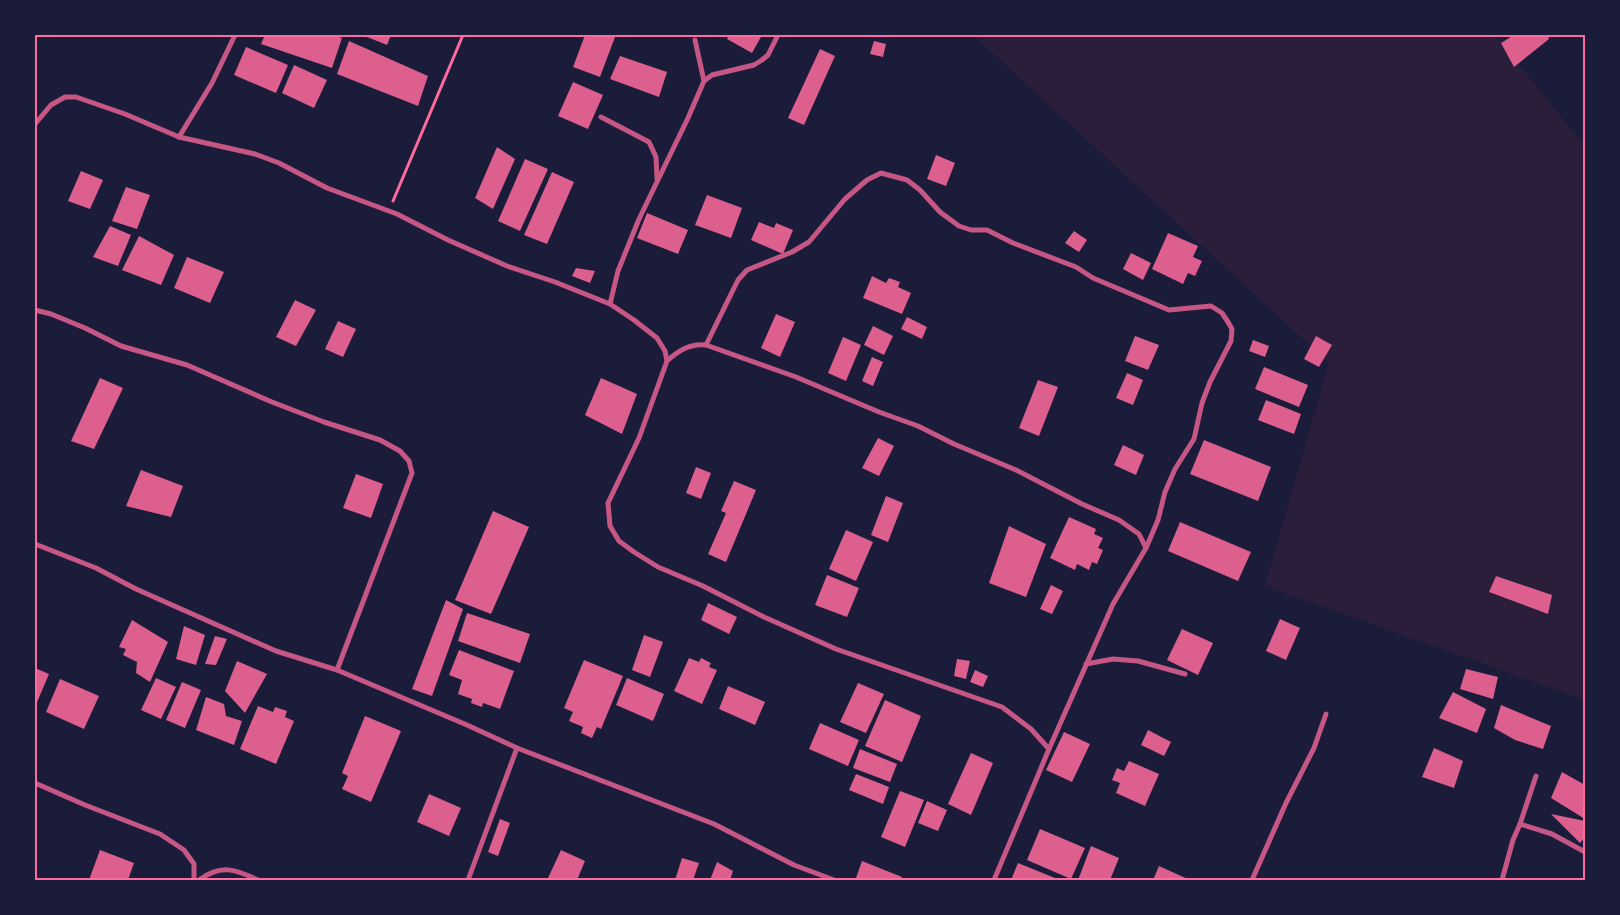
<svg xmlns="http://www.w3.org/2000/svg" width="1620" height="915" font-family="'Fira Sans Condensed',sans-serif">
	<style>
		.green { fill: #2a1e3b }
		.building { fill: #dd5f8e }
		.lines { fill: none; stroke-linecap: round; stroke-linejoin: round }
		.path { stroke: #ff6b9d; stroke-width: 3 }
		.minor { stroke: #c65784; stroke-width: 5 }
		.neatline { fill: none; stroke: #ff6b9d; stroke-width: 2 }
	</style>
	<rect width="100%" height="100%" fill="#1b1b3a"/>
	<polygon class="green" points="973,35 1495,35 1585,146 1585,700 1265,586 1329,363"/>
	<g class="building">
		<polygon points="265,35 333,35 342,38 332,68 261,44"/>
		<polygon points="362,35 391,35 387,45"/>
		<polygon points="585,35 610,35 615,37 600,77 573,67"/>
		<polygon points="729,35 762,35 752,53 727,39"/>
		<polygon points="1514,35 1548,35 1549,39 1514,67 1501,43"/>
		<polygon points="349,41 428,76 418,106 337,74"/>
		<polygon points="874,41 886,44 883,57 870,54"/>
		<polygon points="246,47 288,65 276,93 234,75"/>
		<polygon points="820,49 835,56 804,125 788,118"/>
		<polygon points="620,56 667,72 659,97 610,79"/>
		<polygon points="294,65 327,80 314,108 282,93"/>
		<polygon points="573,82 603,95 588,129 558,116"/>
		<polygon points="497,147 515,159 493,209 475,198"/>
		<polygon points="936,155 955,163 946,186 927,179"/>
		<polygon points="525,159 548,169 520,231 498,221"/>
		<polygon points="81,171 103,180 90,209 68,201"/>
		<polygon points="552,172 574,182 547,244 524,235"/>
		<polygon points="126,187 150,195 137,229 112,221"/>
		<polygon points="707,195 742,208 731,238 695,225"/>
		<polygon points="647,213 688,230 678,254 637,238"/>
		<polygon points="759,222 774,228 776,223 793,230 783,254 751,240"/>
		<polygon points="110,226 131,235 118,266 93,257"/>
		<polygon points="1074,231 1087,240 1079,252 1065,243"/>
		<polygon points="1168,233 1198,246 1193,257 1202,261 1195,276 1188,273 1183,284 1152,269"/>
		<polygon points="139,236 174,255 161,285 122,270"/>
		<polygon points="1131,253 1151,263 1143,280 1123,269"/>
		<polygon points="187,257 224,272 210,303 174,288"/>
		<polygon points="576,268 595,271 590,283 572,276"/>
		<polygon points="872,276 886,283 889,278 900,282 898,287 911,293 902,314 863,298"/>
		<polygon points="295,300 316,310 296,346 276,337"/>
		<polygon points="776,314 795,322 780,357 761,348"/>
		<polygon points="907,317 927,327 922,339 901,329"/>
		<polygon points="338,321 356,329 343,357 325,349"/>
		<polygon points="873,326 893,336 884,355 864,345"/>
		<polygon points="1135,336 1159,345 1148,370 1125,361"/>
		<polygon points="1316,336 1332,345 1319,367 1304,359"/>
		<polygon points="843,337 861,345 846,381 828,373"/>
		<polygon points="1253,340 1269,346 1265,357 1249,351"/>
		<polygon points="872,357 883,362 873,386 862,381"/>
		<polygon points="1264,367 1308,385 1299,407 1255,389"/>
		<polygon points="1127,373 1143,380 1133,405 1116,398"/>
		<polygon points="100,378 123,388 94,449 71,441"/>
		<polygon points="601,378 637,394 622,434 585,415"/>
		<polygon points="1038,380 1058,387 1039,436 1019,428"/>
		<polygon points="1266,400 1301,414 1294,434 1258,420"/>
		<polygon points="878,438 894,446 879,476 862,468"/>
		<polygon points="1204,440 1271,467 1258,501 1190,474"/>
		<polygon points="1123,445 1144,455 1136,475 1114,465"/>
		<polygon points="696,467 711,473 701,499 686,493"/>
		<polygon points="141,470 183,486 171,517 126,506"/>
		<polygon points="356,474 383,484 371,518 343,508"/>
		<polygon points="734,481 756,490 726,562 708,554 726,513 721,511"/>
		<polygon points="886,496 903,503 888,542 871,535"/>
		<polygon points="493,511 529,527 491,614 455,600"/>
		<polygon points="1069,517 1096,529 1094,534 1103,538 1098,548 1103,550 1097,564 1092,562 1089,570 1077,564 1075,570 1050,558"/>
		<polygon points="1180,522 1251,552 1238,581 1168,551"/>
		<polygon points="1009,526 1046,544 1026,597 989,583"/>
		<polygon points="846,530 873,542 856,581 829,569"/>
		<polygon points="827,575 859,588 847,617 815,605"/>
		<polygon points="1496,576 1552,595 1548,614 1489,592"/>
		<polygon points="1051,585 1063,591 1052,614 1040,609"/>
		<polygon points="446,600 463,609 432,696 412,689"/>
		<polygon points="708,603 737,617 729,634 701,620"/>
		<polygon points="467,613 530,634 520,663 458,641"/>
		<polygon points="1280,619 1300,628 1286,660 1266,651"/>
		<polygon points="132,620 168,642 150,682 136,673 137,662 123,655 126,649 119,647"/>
		<polygon points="184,626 205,635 196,665 176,659"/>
		<polygon points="1182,629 1213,643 1198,675 1167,660"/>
		<polygon points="644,635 663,642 650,677 632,670"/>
		<polygon points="215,636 227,639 216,665 205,664"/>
		<polygon points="459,650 514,671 500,709 483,703 482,707 471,703 472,699 458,694 462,680 449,675"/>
		<polygon points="689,658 699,662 701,658 711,663 709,667 717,670 702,704 674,691"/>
		<polygon points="957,659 970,661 966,679 954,676"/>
		<polygon points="584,660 623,676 601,729 597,727 592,738 581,733 583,727 569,721 573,712 564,708"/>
		<polygon points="237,661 267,674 245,713 225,691"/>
		<polygon points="35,668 49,674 35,707"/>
		<polygon points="1466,669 1498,677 1493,699 1460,689"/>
		<polygon points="975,670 988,676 983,687 970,682"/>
		<polygon points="156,678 176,687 161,719 141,710"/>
		<polygon points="627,678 664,694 653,721 616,705"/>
		<polygon points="60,679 99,696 84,729 46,712"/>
		<polygon points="182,682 201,690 185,728 166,720"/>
		<polygon points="858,683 884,694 866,733 840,722"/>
		<polygon points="728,686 765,702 755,725 719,709"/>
		<polygon points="1453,692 1486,709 1477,733 1439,718"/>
		<polygon points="206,697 224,704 226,716 242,721 234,745 196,730"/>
		<polygon points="885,700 921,716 902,762 865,746"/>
		<polygon points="1501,705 1551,726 1543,749 1515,740 1494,728"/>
		<polygon points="258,706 273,712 275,707 287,711 285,717 294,721 276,764 240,749"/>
		<polygon points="365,716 401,731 371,802 342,789 348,776 342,773"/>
		<polygon points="820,723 859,740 848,766 809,749"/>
		<polygon points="1148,730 1171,742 1164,756 1141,745"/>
		<polygon points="1064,732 1090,744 1072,782 1046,770"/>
		<polygon points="1434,748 1463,761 1454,788 1422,777"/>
		<polygon points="860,749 897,764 890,782 853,768"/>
		<polygon points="971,753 993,763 971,815 948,804"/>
		<polygon points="1129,761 1159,774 1145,806 1116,793 1120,783 1112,780 1117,768 1124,771"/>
		<polygon points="1562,772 1585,785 1585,819 1551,798"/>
		<polygon points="856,774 889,787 883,804 849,790"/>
		<polygon points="900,791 924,800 905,847 881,837"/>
		<polygon points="429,794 461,808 449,836 417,822"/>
		<polygon points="927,801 947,810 938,831 918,823"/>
		<polygon points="1551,814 1585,821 1585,837 1580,843"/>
		<polygon points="500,819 510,823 498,856 488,852"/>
		<polygon points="1040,829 1085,848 1071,879 1027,860"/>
		<polygon points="1091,846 1119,858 1110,880 1078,880"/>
		<polygon points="100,850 134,863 128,880 89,880"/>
		<polygon points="561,850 585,861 577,880 552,880 548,878"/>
		<polygon points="682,858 699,863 693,880 675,880"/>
		<polygon points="862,861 902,877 901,880 862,880 856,878"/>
		<polygon points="717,862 733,871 730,880 710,880"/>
		<polygon points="1018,863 1060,880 1011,880"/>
		<polygon points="1159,866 1190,880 1153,880"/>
	</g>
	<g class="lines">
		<polyline class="path" points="393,201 463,35"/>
		<g class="minor">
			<polyline points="695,40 704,81"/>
			<polyline points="601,117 649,142 656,157 657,179"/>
			<polyline points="35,124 51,105 65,97 76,97 125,114 179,137 255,154 279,163 327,188 397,214 448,240 507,266 555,282 610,304 634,320 657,338 665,351 667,361 639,438 608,503 610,526 619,541 634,552 658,567 703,586 764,617 836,649 1002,707 1031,729 1049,749"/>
			<polyline points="179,137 212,83 235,35"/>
			<polyline points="610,304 618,271 639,219 688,118 704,81 712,75 754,65 762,60 768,55 778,35"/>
			<polyline points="35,310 51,314 85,328 121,346 187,365 272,402 324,422 380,440 400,451 409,461 412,473 337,670"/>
			<polyline points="706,345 738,280 747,270 792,252 809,242 845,199 867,180 881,173 907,180 920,190 940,212 959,226 971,230 987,230 1013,243 1076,267 1093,278 1169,310 1211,306 1222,313 1228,322 1232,329 1231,341 1210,382 1202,403 1194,439 1175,469 1165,492 1158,520 1146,548 1113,604 1049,749 994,880"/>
			<path d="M667,361C678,351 690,343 706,345L796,377L879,412L918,426L954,444L1016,470L1082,504L1119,520L1139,534L1146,548"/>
			<polyline points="35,544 96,568 136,589 276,651 337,670 467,725 517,748 714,824 794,865 834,880"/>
			<polyline points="1086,664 1113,659 1138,661 1185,674"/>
			<polyline points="35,783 85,805 160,834 184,850 194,864 194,880"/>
			<polyline points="1520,824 1552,834 1585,852"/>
			<path d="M199,880C221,864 235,869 258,880"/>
			<polyline points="468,880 517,748"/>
			<polyline points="1252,880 1286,803 1314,748 1326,714"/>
			<polyline points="1502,880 1513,840 1520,824 1536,776"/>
		</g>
	</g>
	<rect width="1620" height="915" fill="none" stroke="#1b1b3a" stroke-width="72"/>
	<rect x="36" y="36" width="1548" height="843" class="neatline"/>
</svg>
